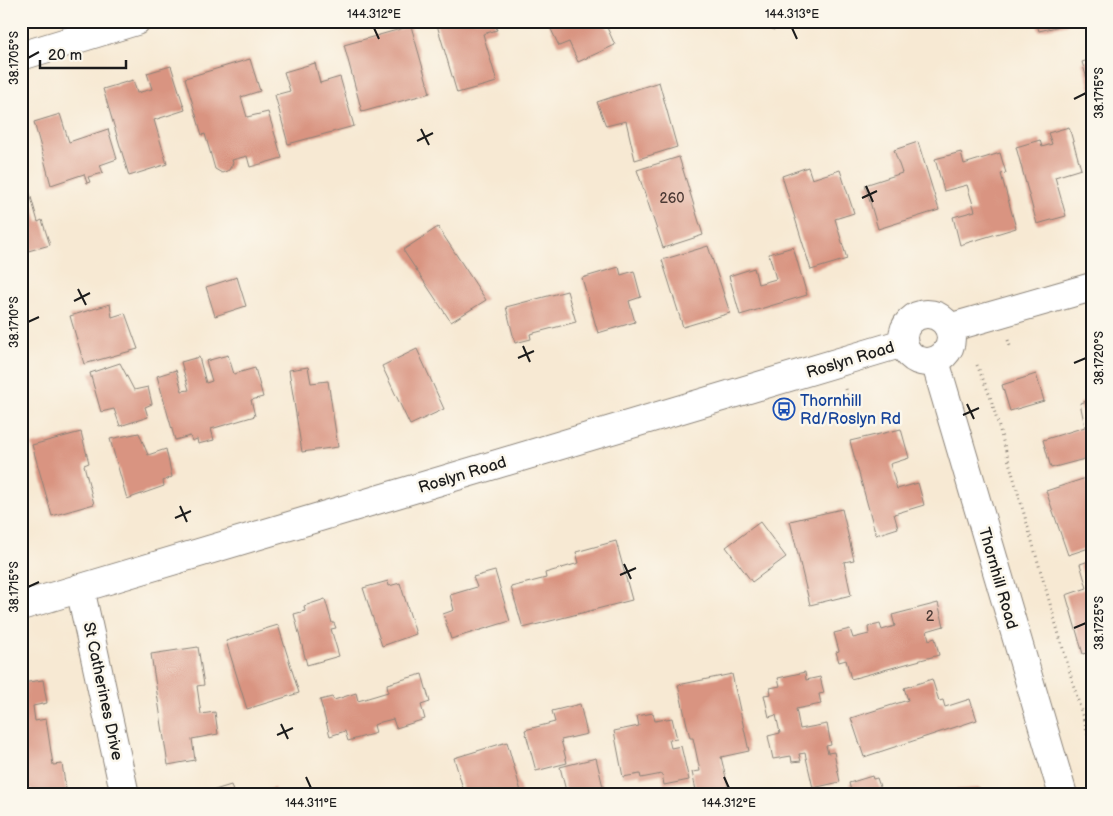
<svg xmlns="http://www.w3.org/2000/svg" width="1113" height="816" font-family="'Balsamiq Sans',sans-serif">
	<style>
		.building { fill: #d99481 }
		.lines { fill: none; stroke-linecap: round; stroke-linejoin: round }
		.minor-casing { stroke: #8a8278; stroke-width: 30 }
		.path { stroke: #8a8278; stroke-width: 3; stroke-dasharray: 1 4; stroke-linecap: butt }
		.minor { stroke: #fff; stroke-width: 28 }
		.ticks { fill: none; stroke: #1c1c1c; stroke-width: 2 }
		.labels { text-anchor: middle; stroke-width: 5; stroke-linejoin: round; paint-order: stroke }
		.number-label { font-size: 14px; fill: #4b3a35 }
		.street-label { font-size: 16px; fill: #1c1c1c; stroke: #fbf7ec }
		.transit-label { font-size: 16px; fill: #164399; stroke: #fbf7ec; text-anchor: start }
		.neatline { fill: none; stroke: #1c1c1c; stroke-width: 2 }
		.ticks-label { font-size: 12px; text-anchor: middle; fill: #1c1c1c }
	</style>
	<rect width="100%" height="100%" fill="#fbf7ec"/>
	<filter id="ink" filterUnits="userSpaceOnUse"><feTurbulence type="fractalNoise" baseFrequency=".02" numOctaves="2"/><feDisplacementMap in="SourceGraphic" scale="10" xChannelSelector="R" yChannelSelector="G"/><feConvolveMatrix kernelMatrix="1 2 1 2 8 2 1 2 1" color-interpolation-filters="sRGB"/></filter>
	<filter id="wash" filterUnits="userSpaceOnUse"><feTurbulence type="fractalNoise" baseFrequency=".0096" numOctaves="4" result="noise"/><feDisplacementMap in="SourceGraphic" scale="20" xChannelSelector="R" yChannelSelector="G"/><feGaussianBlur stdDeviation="1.12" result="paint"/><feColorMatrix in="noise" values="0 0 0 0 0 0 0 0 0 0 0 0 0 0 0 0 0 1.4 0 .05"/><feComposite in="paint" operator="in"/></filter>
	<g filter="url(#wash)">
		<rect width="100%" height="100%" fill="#f7e9d3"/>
		<g id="blocks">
			<g class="building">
				<polygon points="450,21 494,21 497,30 483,34 497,82 457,93 437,25"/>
				<polygon points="547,21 604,21 615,45 578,62 569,42 559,46"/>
				<polygon points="770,21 797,21 798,23 773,30"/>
				<polygon points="1036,21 1077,21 1077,22 1039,31"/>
				<polygon points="411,26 430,93 362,112 344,45"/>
				<polygon points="250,59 260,91 241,97 247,117 268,112 282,158 250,167 247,156 232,160 233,163 229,170 222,173 215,169 205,134 202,135 185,78"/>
				<polygon points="1092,59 1092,92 1091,92 1082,62"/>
				<polygon points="315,63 320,83 340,77 354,126 288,144 275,95 290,91 284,72"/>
				<polygon points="171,66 185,110 154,120 167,164 129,176 103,89 133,80 137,93 152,89 147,73"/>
				<polygon points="659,82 677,147 635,160 626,121 606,126 597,102"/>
				<polygon points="60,114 69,142 108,129 117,159 100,165 103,173 88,177 90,182 87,183 84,174 51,185 34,122"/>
				<polygon points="1069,127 1081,169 1055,177 1066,216 1037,224 1016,147 1040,140 1042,147 1052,144 1048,133"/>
				<polygon points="918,142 939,210 878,229 865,185 902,173 894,150"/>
				<polygon points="961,152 964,164 1000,153 1006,173 1001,174 1016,228 960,245 953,217 975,211 967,185 944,191 935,159"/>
				<polygon points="679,157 703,235 663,248 637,170"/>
				<polygon points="808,167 812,179 840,170 854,213 835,219 847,259 811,270 782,176"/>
				<polygon points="25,176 38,222 42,220 50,245 21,253 21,177"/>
				<polygon points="438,227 486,300 451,322 403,250"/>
				<polygon points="708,246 730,313 683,327 662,260"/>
				<polygon points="793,247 807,295 740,315 729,276 754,268 758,284 776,279 769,254"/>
				<polygon points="619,267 621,275 634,271 641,297 629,301 635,322 598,333 582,278"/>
				<polygon points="237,277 246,306 215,316 206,287"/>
				<polygon points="567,291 576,322 530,334 531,339 515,343 506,307"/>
				<polygon points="110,304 112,317 125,313 138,349 84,364 70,316"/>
				<polygon points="417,349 444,409 410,425 382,366"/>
				<polygon points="228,355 234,374 255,368 263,397 251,400 255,416 211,429 214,440 198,444 197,439 192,441 190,436 175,440 157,376 176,370 182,391 189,390 181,362 199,357 206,383 212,381 206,361"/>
				<polygon points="120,363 134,390 148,387 152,404 145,407 148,417 120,426 114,409 101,412 90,373"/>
				<polygon points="308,367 311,383 328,381 338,447 302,452 289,370"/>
				<polygon points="1036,374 1044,401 1010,411 1002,385"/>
				<polygon points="1092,400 1092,457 1051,468 1043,440 1085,427 1080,403"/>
				<polygon points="901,429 909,458 890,464 897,489 918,483 924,505 894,514 898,528 876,535 850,441"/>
				<polygon points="81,432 89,463 84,465 94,504 52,516 32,445"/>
				<polygon points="139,433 148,455 166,449 172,477 163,481 164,486 127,499 110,439"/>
				<polygon points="1086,478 1092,495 1092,547 1068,555 1046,491"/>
				<polygon points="21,509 26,525 21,526"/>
				<polygon points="842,509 854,560 844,562 851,595 810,605 790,521"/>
				<polygon points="760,522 786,557 752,582 726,547"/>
				<polygon points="616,541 632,600 523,628 511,587 546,578 545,573 579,563 576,552"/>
				<polygon points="1092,560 1092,651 1083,654 1066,595 1087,588 1080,564"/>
				<polygon points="495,571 510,621 451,639 443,614 454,610 450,595 477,587 473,577"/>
				<polygon points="388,581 389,586 400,583 416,634 382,646 363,588"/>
				<polygon points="325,599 332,623 334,623 336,628 331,629 339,656 307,665 294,614 305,611 304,606"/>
				<polygon points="938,603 944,626 927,631 929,640 935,638 939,655 851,679 846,660 839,662 836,652 839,651 834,633 850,629 853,638 869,634 868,627 880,624 882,630 895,626 892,615"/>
				<polygon points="278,625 299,693 247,709 226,641"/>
				<polygon points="198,647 204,685 197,686 201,714 215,712 218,734 192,739 195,760 168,765 151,654"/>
				<polygon points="805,672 806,680 820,677 824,693 819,694 821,704 796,709 800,729 827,724 831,745 826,746 828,753 834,752 840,782 813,788 805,753 799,754 801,761 792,762 791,756 773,759 768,736 780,733 776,715 769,717 764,695 771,694 770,688 780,686 778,678"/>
				<polygon points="422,674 430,702 421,705 425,719 396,728 393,719 381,722 374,725 376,733 348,741 345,731 330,736 320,700 332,697 334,700 356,693 358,701 388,692 387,684"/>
				<polygon points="732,674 749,751 721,757 730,795 697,795 692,772 700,771 693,738 690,738 678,685"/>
				<polygon points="932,679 939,701 943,700 945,707 970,699 977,720 864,757 851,718 908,700 904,688"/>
				<polygon points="43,680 47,703 33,706 35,721 46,719 53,765 62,764 67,795 32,795 32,789 21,791 21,683"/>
				<polygon points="580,704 587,734 561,740 567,763 536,771 525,730 555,722 552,711"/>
				<polygon points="653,713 655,721 672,718 677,739 669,740 671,748 681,746 689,780 664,785 662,774 641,778 640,774 623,777 614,731 639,726 637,716"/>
				<polygon points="507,742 522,795 465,795 454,758"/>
				<polygon points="596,758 605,795 567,795 560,767"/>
				<polygon points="872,776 873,779 877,778 883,795 852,795 849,783"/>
				<polygon points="231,785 234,795 202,795 202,794"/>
				<polygon points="274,788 276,795 252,795 252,794"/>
				<polygon points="980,788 981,795 951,795 951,790"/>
			</g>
		</g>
	</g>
	<g filter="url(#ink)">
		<use href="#blocks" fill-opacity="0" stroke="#8a8278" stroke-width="1"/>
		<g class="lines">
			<g class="minor-casing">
				<g id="minor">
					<polyline points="21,56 136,21"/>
					<circle cx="927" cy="338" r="24"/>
					<polyline points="949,328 1092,287"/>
					<polyline points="935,361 1063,795"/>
					<polyline points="80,588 125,795"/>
					<polyline points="21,606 903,343"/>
				</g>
			</g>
			<g class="path">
				<polyline points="1008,340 1011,349"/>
				<polyline points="977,365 990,396 1092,749"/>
				<polyline points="846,389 849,400"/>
			</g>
			<use href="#minor" class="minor"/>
		</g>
	</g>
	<path class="ticks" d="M374,28L379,39M792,28L797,39M28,58L39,52M1074,99L1086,93M421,129L429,145M417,141L433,133M866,186L873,202M862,198L877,191M78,289L86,305M74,301L90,293M28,322L39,317M523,346L530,362M518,358L534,351M1074,363L1086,358M967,404L974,419M963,415L979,408M180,506L187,522M175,518L191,511M624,564L631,579M620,575L636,568M28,587L39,582M1074,628L1086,623M281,724L288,739M277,735L293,728M306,777L311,788M724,777L729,788"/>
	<defs>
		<g id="bus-ring" transform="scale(1.125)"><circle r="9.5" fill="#fbf7ec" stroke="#1a4fb4" stroke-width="1.5"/><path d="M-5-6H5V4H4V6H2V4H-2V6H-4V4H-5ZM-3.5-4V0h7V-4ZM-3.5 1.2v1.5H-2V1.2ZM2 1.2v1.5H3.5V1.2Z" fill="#1a4fb4"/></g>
	</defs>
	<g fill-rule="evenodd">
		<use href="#bus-ring" x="784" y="409"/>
	</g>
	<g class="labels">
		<g class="number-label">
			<text x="672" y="203">260</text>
			<text x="930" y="621">2</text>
		</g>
		<g class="street-label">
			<text transform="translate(850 359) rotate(-17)" y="6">Roslyn Road</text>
			<text transform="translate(462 474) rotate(-17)" y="6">Roslyn Road</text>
			<text transform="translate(999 578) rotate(74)" y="6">Thornhill Road</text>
			<text transform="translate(104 691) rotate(78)" y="6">St Catherines Drive</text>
		</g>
		<g class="transit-label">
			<text x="800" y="406">Thornhill<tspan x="800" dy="18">Rd/Roslyn Rd</tspan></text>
		</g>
	</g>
	<rect width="1113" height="816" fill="none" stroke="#fbf7ec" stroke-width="55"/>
	<path d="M40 60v8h86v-8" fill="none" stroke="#1c1c1c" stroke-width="2.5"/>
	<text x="48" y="60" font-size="15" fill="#1c1c1c" stroke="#fbf7ec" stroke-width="4" paint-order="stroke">20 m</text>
	<rect x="28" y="28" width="1058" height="760" class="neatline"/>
	<g class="ticks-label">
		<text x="374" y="18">144.312°E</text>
		<text x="792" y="18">144.313°E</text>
		<text transform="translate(14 58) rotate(-90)" y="4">38.1705°S</text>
		<text transform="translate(1099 93) rotate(-90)" y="4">38.1715°S</text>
		<text transform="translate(14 322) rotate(-90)" y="4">38.1710°S</text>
		<text transform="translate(1099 358) rotate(-90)" y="4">38.1720°S</text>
		<text transform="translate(14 587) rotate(-90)" y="4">38.1715°S</text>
		<text transform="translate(1099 623) rotate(-90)" y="4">38.1725°S</text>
		<text x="311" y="807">144.311°E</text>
		<text x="729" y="807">144.312°E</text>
	</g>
</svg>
